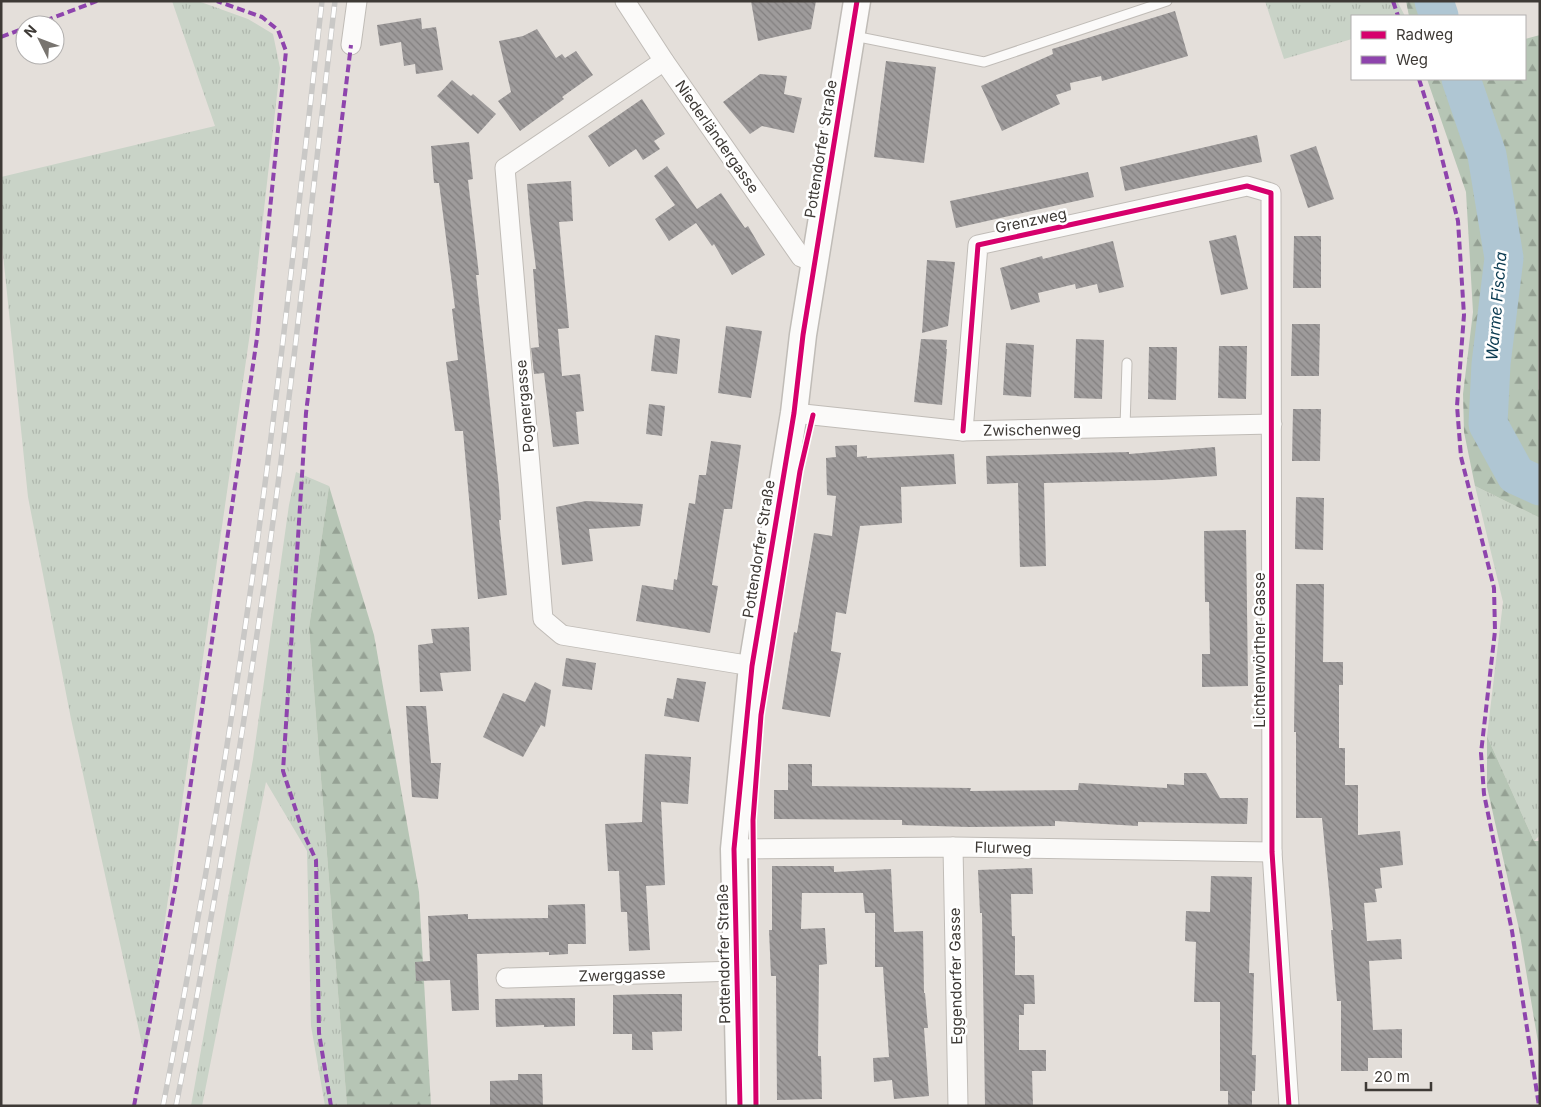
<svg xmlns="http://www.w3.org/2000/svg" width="1541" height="1107" font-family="Inter,sans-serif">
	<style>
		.grass { fill: url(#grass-tufts) }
		.forest { fill: url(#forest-firs) }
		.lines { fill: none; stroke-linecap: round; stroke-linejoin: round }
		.river { stroke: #afc6d3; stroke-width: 39 }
		.building { fill: url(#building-back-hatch) }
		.service-casing { stroke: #c0bcb7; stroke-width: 11 }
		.minor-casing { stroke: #c0bcb7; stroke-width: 21 }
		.secondary-casing { stroke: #c0bcb7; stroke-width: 29 }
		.service { stroke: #fbfaf9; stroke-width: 9 }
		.minor { stroke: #fbfaf9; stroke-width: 19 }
		.secondary { stroke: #fbfaf9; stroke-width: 26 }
		.rail-casing { stroke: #c9c8c6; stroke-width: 5.5 }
		.rail { stroke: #fff; stroke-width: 4; stroke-dasharray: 11; stroke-linecap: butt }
		.quiet { stroke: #8e44ad; stroke-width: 4; stroke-dasharray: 8 4; stroke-linecap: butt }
		.cycleway-casing { stroke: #fff; stroke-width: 8 }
		.cycleway { stroke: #d6006c; stroke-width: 5 }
		.labels { text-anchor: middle; stroke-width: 5; stroke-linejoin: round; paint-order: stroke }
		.street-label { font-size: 15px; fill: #3e3a36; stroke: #fff }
		.water-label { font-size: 16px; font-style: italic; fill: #0b3b51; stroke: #fff }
	</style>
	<defs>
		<pattern id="grass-tufts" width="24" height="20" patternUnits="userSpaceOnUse" patternTransform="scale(1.25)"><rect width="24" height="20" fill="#c9d3c7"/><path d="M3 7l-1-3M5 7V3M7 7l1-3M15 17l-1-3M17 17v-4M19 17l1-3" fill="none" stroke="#aeb6ac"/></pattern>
		<pattern id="forest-firs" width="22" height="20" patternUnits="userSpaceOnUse" patternTransform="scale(1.25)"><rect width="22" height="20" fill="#b6c5b5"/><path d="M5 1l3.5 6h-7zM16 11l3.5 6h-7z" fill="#95a194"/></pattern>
		<pattern id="building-back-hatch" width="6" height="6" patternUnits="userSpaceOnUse" patternTransform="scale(1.25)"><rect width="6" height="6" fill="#9e9b9b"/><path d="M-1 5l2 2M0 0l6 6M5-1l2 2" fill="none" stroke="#827f7f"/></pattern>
	</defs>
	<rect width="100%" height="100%" fill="#e4dfda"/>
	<g class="grass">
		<polygon points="172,1 198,1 248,19 273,34 280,68 250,333 145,1058 71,719 28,497 1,235 1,177 215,126"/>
		<polygon points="1265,1 1397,1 1405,16 1352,16 1352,39 1284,59"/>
		<polygon points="296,472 329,486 309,628 347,1106 325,1106 311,1026 307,851 266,782 202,1106 191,1106 253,759 289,505"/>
		<polygon points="1475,486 1540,518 1540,835 1534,841 1487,736 1503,602"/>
	</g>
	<g class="forest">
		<polygon points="1406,1 1451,1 1455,16 1409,16"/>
		<polygon points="1540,35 1538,389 1540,393 1540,518 1475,486 1464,432 1463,394 1473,312 1466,192 1427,79 1525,79 1525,39"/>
		<polygon points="329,486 374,635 419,892 431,1106 347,1106 309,628"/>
		<polygon points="1487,736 1534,841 1540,841 1540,1054 1519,929 1487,787"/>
	</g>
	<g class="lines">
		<g class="river">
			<polyline points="1434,1 1439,16"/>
			<polyline points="1461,79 1487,155 1504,258 1491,364 1488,424 1516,475 1540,486"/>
		</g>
	</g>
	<g class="building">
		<polygon points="751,1 816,1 811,29 758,41"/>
		<polygon points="1175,11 1188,56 1102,81 1101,76 1070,83 1071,90 1056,95 1060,104 1002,131 981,86 1053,54 1052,49"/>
		<polygon points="421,18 422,29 436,27 443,70 416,74 415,64 404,66 401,42 380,46 377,25"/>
		<polygon points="537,29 556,58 562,54 565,58 576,51 593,75 562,97 564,99 520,131 498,101 511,92 499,41 523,36"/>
		<polygon points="886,61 936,67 924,163 874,157"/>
		<polygon points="760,74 787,76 784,94 802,98 794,133 762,126 750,134 723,102"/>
		<polygon points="452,80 471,96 473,94 496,114 478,134 437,96"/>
		<polygon points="642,99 665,134 654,141 660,149 643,160 636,149 609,167 588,136"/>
		<polygon points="1257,135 1262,162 1125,191 1120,167"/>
		<polygon points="469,142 473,179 468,180 479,275 476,275 499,488 501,520 499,520 507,595 478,599 463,431 455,431 446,362 458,360 452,309 455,308 439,183 434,183 431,146"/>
		<polygon points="1316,146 1334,199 1308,208 1290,155"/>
		<polygon points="667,166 697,209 721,193 745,228 748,226 765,255 732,275 714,244 712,246 696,223 669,241 655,219 675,205 654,176"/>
		<polygon points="1088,172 1094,197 956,228 950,201"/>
		<polygon points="571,181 573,221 559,222 569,328 558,329 562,376 580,374 584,411 576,412 579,444 553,447 544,373 534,374 531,348 539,347 533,269 536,269 530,220 527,184"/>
		<polygon points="1236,235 1248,289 1221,295 1209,241"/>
		<polygon points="1294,236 1321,236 1321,288 1293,288"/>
		<polygon points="1113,241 1124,287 1099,293 1097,284 1076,289 1075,284 1038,293 1040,302 1011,310 1000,268 1042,256 1043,259"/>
		<polygon points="927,260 955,262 948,326 922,333"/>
		<polygon points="1292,324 1320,324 1319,376 1291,376"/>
		<polygon points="726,326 762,331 751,398 718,393"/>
		<polygon points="655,335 680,339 677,374 651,371"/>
		<polygon points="921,339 947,340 946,349 947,349 942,405 914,402"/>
		<polygon points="1076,339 1104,340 1102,399 1074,398"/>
		<polygon points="1006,343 1034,345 1031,397 1003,395"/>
		<polygon points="1219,346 1247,346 1246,399 1218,398"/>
		<polygon points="1149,347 1177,347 1176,400 1148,399"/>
		<polygon points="649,404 665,406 662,436 646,434"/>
		<polygon points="1293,409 1321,409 1320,461 1292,461"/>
		<polygon points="711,441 741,445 732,509 724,509 712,585 718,586 710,633 636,621 642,585 673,590 674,579 677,580 689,503 695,504 699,475 706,475"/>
		<polygon points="857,445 857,457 867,456 867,458 954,454 956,484 901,487 902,523 860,526 846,614 836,612 831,651 841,653 830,717 782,709 794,632 797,633 814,533 832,536 836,496 827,495 826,458 836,457 835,446"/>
		<polygon points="1215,447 1217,476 1161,480 1044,483 1046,566 1020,567 1018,483 987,484 986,456 1129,452 1129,454"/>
		<polygon points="1296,497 1324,498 1323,550 1295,549"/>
		<polygon points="586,501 643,504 640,526 589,529 593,561 562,565 556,507"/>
		<polygon points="1246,530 1248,686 1202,687 1202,654 1210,654 1209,602 1205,602 1204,531"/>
		<polygon points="1296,584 1324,584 1323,662 1343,662 1343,685 1339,685 1339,748 1345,748 1345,785 1358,785 1358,835 1400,831 1403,865 1380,868 1382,888 1375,889 1377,902 1364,903 1367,941 1401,939 1402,959 1369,961 1373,1030 1402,1029 1402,1058 1368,1058 1368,1071 1341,1071 1341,1001 1337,1001 1331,930 1333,930 1322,818 1296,818 1296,732 1294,732"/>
		<polygon points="469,627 471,671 440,673 443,691 420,692 418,645 433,643 431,629"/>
		<polygon points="566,658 596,663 592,690 562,686"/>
		<polygon points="677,678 706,682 699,722 664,716 667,698 673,699"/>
		<polygon points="535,682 551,690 545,727 541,725 523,757 483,737 503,693 525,702"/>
		<polygon points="406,706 426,706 431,763 441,763 438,799 412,797"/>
		<polygon points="645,754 691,757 688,804 661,802 665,885 646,886 650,950 629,951 627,912 621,912 619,871 608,871 605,824 642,822"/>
		<polygon points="788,764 812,764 812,786 971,788 970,791 1078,790 1079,783 1167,788 1167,784 1184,785 1184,773 1206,773 1220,798 1248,798 1247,824 1138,822 1138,826 1055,821 1055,826 969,827 902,825 902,820 774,819 774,790 788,790"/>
		<polygon points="772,866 834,866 834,872 891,869 894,932 923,931 924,993 925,993 928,1028 924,1028 929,1096 894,1099 892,1080 874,1082 873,1058 889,1057 883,967 875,967 875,913 865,913 863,893 802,893 801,929 825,928 827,964 819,965 818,1056 821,1056 822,1099 777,1100 776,976 771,976 769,930 772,930"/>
		<polygon points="1032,868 1033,894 1011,894 1012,936 1015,936 1015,975 1034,975 1035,1004 1024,1004 1024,1015 1019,1015 1019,1050 1046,1050 1046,1071 1032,1071 1033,1106 985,1106 982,913 980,913 978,870"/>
		<polygon points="1211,876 1252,877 1249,973 1254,973 1252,1055 1256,1055 1255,1091 1252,1091 1252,1106 1228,1106 1228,1091 1220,1091 1220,1002 1194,1002 1196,942 1185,941 1186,911 1210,912"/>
		<polygon points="585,904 586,944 568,944 568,954 549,955 549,952 477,954 479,1010 452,1011 450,980 416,981 415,962 430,961 428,916 468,914 468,919 548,918 548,905"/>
		<polygon points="652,994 682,994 682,1031 652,1032 653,1050 632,1050 632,1034 613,1034 613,995"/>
		<polygon points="575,998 575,1026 544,1027 544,1025 496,1027 495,999"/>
		<polygon points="518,1074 542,1074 543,1106 490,1106 490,1081 518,1080"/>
	</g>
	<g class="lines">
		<g class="service-casing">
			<g id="service">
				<polyline points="854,36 984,62 1167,1"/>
				<polyline points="1125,427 1127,363"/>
			</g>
		</g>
		<g class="minor-casing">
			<g id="minor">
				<polyline points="625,1 664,61 801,257 816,263"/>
				<polyline points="351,45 357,1"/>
				<polyline points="664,61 505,168 543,619 562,635 752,666"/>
				<polyline points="794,413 963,431 1272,424"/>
				<polyline points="963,431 978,245 1247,186 1271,193 1272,852 1289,1106"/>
				<polyline points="953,847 958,1106"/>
				<polyline points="734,849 953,847 1272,852"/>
				<polyline points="506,978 737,971"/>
			</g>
		</g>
		<g class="secondary-casing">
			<polyline id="secondary" points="740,1106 734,849 752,666 794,413 803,335 857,1"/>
		</g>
		<use href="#service" class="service"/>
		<use href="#minor" class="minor"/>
		<use href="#secondary" class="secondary"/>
		<g class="rail-casing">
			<g id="rail">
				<path d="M163,1106C197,932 227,756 252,580C279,388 300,194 322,1"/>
				<path d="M176,1106C210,933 239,760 264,586C292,392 312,196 335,1"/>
			</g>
		</g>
		<use href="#rail" class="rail"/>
		<g class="quiet">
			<polyline points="1393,1 1398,16"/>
			<polyline points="34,25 97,1"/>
			<polyline points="1,37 25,28"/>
			<polyline points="1419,79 1433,123 1458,221 1464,315 1457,406 1461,457 1494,588 1495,631 1481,753 1484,794 1512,931 1539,1106"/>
			<polyline points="134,1106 176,883 257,338 286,51 278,30 262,17 217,1"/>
			<polyline points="331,1106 319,1033 316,860 303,832 283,771 306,413 351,45"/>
		</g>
		<g class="cycleway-casing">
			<g id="cycleway">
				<polyline points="963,431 978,245 1247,186 1271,193 1272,852 1289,1106"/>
				<polyline points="740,1106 734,849 752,666 794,413 803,335 857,1"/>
				<polyline points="756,1106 753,820 761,715 800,471 813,415"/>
			</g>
		</g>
		<use href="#cycleway" class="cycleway"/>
	</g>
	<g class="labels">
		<g class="street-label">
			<text transform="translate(717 137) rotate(55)" y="5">Niederländergasse</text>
			<text transform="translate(821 149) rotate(-81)" y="5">Pottendorfer Straße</text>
			<text transform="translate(1031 221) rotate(-12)" y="5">Grenzweg</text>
			<text transform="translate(525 406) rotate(-95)" y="5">Pognergasse</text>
			<text transform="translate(1032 430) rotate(-1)" y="5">Zwischenweg</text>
			<text transform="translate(759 549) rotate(-81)" y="5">Pottendorfer Straße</text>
			<text transform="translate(1260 650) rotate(-90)" y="5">Lichtenwörther Gasse</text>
			<text transform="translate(1003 848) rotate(1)" y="5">Flurweg</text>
			<text transform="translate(724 954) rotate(-91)" y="5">Pottendorfer Straße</text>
			<text transform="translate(622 975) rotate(-2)" y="5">Zwerggasse</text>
			<text transform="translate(956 976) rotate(-91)" y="5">Eggendorfer Gasse</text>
		</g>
		<g class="water-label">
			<text transform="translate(1496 306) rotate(-85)" y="6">Warme Fischa</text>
		</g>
	</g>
	<rect width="1541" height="1107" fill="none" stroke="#3e3a36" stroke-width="5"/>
	<rect x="1351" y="15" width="175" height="65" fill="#ffffff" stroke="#b2b0af"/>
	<rect x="1361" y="31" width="25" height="8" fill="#d6006c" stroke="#b2b0af"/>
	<text x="1396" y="40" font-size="15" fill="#3e3a36">Radweg</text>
	<rect x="1361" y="56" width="25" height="8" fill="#8e44ad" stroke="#b2b0af"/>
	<text x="1396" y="65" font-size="15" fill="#3e3a36">Weg</text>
	<g transform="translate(40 40) rotate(312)"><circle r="24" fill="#ffffff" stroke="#b2b0af"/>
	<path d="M0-4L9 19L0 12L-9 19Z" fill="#78746f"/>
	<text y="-8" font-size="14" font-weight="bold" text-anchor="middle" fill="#3e3a36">N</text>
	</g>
	<path d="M1366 1082v8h65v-8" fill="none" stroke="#3e3a36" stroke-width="2.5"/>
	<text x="1374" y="1082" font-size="15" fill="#3e3a36" stroke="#ffffff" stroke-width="4" paint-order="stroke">20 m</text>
</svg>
